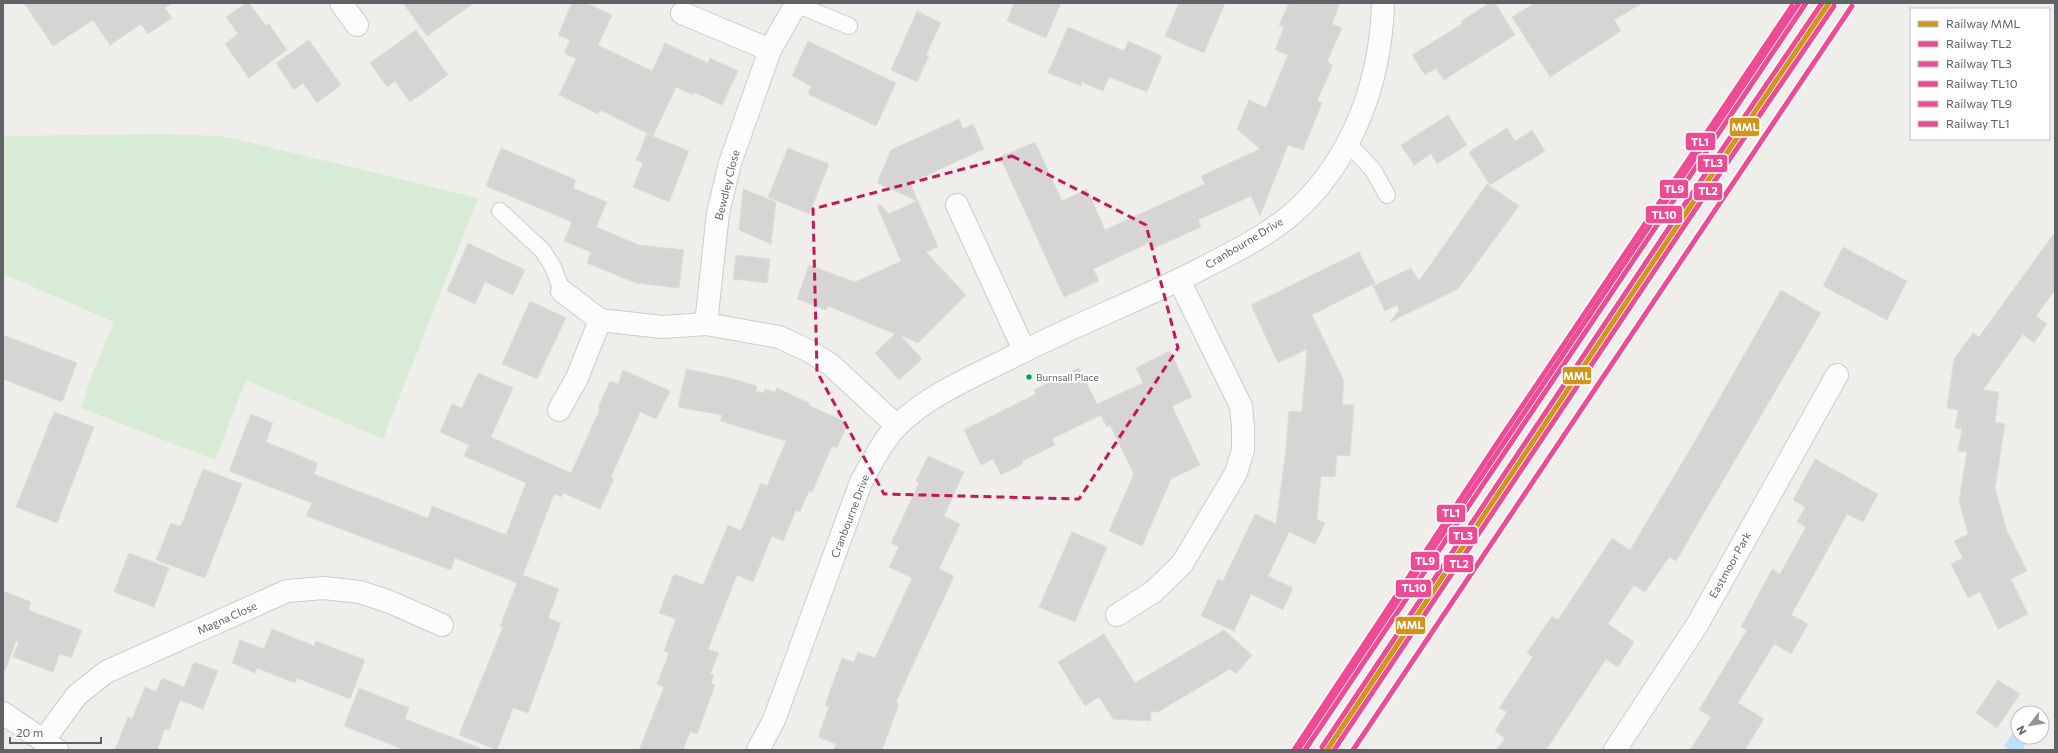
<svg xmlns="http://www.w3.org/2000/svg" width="2058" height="753" font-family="Commissioner,sans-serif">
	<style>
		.green { fill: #d8ebd6 }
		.water { fill: #bfe0f9 }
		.building { fill: #d6d5d3; stroke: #deddd9 }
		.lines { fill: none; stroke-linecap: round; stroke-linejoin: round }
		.service-casing { stroke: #cbcccc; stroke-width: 18 }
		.minor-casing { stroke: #cbcccc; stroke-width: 24 }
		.service { stroke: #fdfcfc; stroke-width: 16 }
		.minor { stroke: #fdfcfc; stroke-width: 22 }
		.rail-1-casing { stroke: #fff; stroke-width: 8 }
		.rail-2-casing { stroke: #fff; stroke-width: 8 }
		.rail-3-casing { stroke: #fff; stroke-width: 8 }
		.rail-4-casing { stroke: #fff; stroke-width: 8 }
		.rail-5-casing { stroke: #fff; stroke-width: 8 }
		.rail-6-casing { stroke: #fff; stroke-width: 8 }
		.rail-1 { stroke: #d1951a; stroke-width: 5 }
		.rail-2 { stroke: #ee4b95; stroke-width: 5 }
		.rail-3 { stroke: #ee4b95; stroke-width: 5 }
		.rail-4 { stroke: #ee4b95; stroke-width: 5 }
		.rail-5 { stroke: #ee4b95; stroke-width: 5 }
		.rail-6 { stroke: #ee4b95; stroke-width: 5 }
		.marked { fill: none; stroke: #c2185b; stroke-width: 3; stroke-dasharray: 8 5; stroke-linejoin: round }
		.bus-dot { fill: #00a651; stroke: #fff; stroke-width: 1.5 }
		.labels { text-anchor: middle; stroke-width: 4; stroke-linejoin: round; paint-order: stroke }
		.bus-label { font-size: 10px; fill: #5f6368; stroke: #fff; text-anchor: start }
		.street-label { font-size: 11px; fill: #5f6368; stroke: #fff }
		.line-badge { stroke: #fff; stroke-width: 1.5 }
		.badge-label { font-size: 11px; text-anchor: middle; font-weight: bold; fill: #fff }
	</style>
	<rect width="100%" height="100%" fill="#efeeea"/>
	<polygon class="green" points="163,134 219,136 236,139 478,198 383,439 246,380 215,460 81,408 92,374 114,322 3,274 3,136"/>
	<polygon class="water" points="2018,726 2018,737 2031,737 2022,750 2010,750 2004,746"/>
	<g class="building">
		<polygon points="24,3 172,3 165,8 172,18 148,34 141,24 110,45 93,20 53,46"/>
		<polygon points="246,3 249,3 266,26 269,24 287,50 249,78 225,44 238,34 226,17"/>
		<polygon points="403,3 474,3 427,36"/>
		<polygon points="572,3 586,3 612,15 598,45 652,71 665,43 708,63 710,58 738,71 722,105 694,92 693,95 676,87 653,136 600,110 598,114 559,95 576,59 564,53 570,40 558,35"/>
		<polygon points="1014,3 1061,3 1046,38 1007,21"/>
		<polygon points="1179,3 1225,3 1204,53 1165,36"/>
		<polygon points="1289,3 1340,3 1332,24 1342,28 1327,62 1333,65 1317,101 1322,103 1303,150 1288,145 1260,216 1251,196 1198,220 1201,227 1154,248 1151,242 1093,269 1099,281 1064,297 1000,157 1035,142 1062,201 1087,189 1105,230 1205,184 1201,176 1260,149 1237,129 1249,100 1266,108 1288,55 1275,50 1284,27 1279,25"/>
		<polygon points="1490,3 1495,3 1515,35 1444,80 1436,68 1425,75 1412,55 1462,24 1461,21"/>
		<polygon points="1535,3 1642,3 1614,20 1621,31 1550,77 1512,17"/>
		<polygon points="917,11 941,23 926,55 929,56 917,82 891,70"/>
		<polygon points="1068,27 1124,51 1128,41 1162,56 1147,92 1109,77 1103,91 1082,82 1081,86 1048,73"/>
		<polygon points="416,30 448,75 410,102 395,81 387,87 370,63"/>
		<polygon points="309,40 341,85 317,103 303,83 294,90 276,63"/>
		<polygon points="808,41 896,83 876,126 808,94 811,86 792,76"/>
		<polygon points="1448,115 1467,145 1437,164 1431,154 1414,165 1401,145"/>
		<polygon points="959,119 963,129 973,124 984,149 910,183 938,247 926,252 966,295 918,343 900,335 922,359 899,380 875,353 895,334 828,306 826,310 797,299 809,265 855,282 901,261 877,206 880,204 889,214 917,201 877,183 891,150"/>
		<polygon points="1507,128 1515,141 1532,130 1545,151 1490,185 1469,152"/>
		<polygon points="647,134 689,151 669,202 633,187 643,163 636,160"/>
		<polygon points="501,148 576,180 573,188 607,202 596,227 639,245 684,250 679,288 636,283 587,263 591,252 564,241 572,222 486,186"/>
		<polygon points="788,148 829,164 809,214 768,197"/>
		<polygon points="1487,184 1519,206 1458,289 1390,322 1399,310 1397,305 1385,311 1373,286 1411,268 1419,281"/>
		<polygon points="743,189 776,202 771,244 739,230"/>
		<polygon points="2055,232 2055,290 2036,316 2047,324 2034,343 2023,334 1983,390 1999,392 1995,422 2005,424 1995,488 2007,531 2027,571 2011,579 2028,614 1998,629 1980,592 1968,598 1951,564 1963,558 1954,541 1968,534 1959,501 1967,452 1958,451 1962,429 1955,428 1958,410 1947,408 1954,359 1973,333 1979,337"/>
		<polygon points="468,243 525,270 513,295 485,282 475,304 447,291"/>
		<polygon points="1843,247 1907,281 1887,320 1823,286"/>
		<polygon points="1359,252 1375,283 1312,315 1344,381 1342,404 1354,405 1350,456 1337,455 1335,477 1321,476 1317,520 1325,523 1315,544 1289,532 1268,576 1293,588 1283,610 1251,594 1234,631 1201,616 1218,579 1223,581 1255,514 1276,524 1285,457 1289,411 1302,412 1307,349 1278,363 1251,305"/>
		<polygon points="736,255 770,259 767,283 733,279"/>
		<polygon points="1781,290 1821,313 1676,561 1669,557 1645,592 1634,585 1608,624 1634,642 1618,667 1606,659 1546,750 1496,750 1505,738 1495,731 1507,712 1499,708 1533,657 1527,653 1552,616 1558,620 1612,538 1630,550 1695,441"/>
		<polygon points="530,301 566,318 537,379 502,364"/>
		<polygon points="3,335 77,363 62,402 3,379"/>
		<polygon points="1170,351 1192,397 1172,406 1200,465 1171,479 1142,546 1109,531 1134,474 1110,425 1107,427 1101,415 1052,439 1055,445 1022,461 1023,464 1001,475 993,459 981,465 964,430 1036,394 1034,390 1079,368 1097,404 1143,383 1136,368"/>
		<polygon points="686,369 730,378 757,386 756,391 764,393 765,389 775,392 777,388 809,403 808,405 848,423 837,448 832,446 812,492 809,491 800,512 796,510 783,541 772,536 753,582 737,575 708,649 719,653 710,674 714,675 711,683 715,685 697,734 690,732 683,750 639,750 664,687 657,684 669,653 664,651 676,619 659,613 674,574 703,585 728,525 741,531 761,483 767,486 786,441 720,421 722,415 678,407"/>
		<polygon points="623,370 670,391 656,419 640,412 611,477 614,479 600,509 563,493 561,497 554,494 523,575 559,589 548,618 561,623 528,713 513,708 497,750 459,735 503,627 500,626 517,583 455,558 451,570 306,516 312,503 229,471 251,414 273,423 266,442 318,463 314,474 428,518 432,506 506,535 526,483 464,456 469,445 440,432 452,404 462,408 478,373 513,388 491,437 571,473 600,409 598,408 610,381 618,384"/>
		<polygon points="54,412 94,427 57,523 16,507"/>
		<polygon points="928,456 964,472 944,516 960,524 939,569 954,576 896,702 899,704 882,750 834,750 836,744 818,737 829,707 825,705 842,658 854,662 858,652 875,658 912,578 889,567 899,547 891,543 919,483 916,481"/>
		<polygon points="1815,459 1878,494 1863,522 1847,514 1818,567 1791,615 1808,624 1791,654 1774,644 1738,703 1764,719 1745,750 1690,750 1711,717 1699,710 1747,630 1741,627 1772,569 1780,574 1806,527 1797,522 1805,507 1793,500"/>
		<polygon points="203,469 242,484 205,578 156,560 171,523 181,526"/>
		<polygon points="1072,532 1107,547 1075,622 1039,607"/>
		<polygon points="129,553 169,568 154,607 114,592"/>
		<polygon points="3,591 31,602 28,610 82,630 71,658 60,654 53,672 13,657 19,642 16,641 5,671 3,670"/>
		<polygon points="272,629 314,646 316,641 365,660 350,699 297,678 295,683 257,668 255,673 232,663 240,640 264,649"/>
		<polygon points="1224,630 1252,655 1236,674 1230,669 1158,712 1151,712 1150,721 1113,719 1099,697 1085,706 1058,662 1104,634 1135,683"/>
		<polygon points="194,662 218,671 203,709 180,700 169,730 165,729 157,750 115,750 128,717 132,719 145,687 156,692 162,678 184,687"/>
		<polygon points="1998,680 2020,694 1997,728 1976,713"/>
		<polygon points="359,688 409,708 405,719 480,748 479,750 405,750 344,726"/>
	</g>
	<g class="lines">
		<g class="service-casing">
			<g id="service">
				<polyline points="796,4 849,26"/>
				<polyline points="1348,143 1373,170 1387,195"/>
				<polyline points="500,211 543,251 553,267 562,291"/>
			</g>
		</g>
		<g class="minor-casing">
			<g id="minor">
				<polyline points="341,3 357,25"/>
				<polyline points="682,13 770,50"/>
				<polyline points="957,205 1024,350"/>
				<polyline points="562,291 600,320 662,327 706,324 779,337 809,351 831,365 897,426"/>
				<polyline points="706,324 718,213 730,163 770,50 796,4"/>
				<polyline points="559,410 577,378 600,320"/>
				<polyline points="1117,615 1153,592 1182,564 1236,473 1243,450 1243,427 1241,406 1179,280"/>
				<polyline points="3,713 57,750"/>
				<polyline points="43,741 77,695 106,672 287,591 324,588 360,592 390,602 442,625"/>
				<path d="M758,750L774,720L861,482C872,463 882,441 898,425C929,395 970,378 1008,359C1068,328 1132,303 1193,273C1226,256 1262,239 1291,215C1352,162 1381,82 1383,3"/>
				<polyline points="1615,750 1697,625 1837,375"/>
			</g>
		</g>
		<use href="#service" class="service"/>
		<use href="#minor" class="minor"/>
		<g class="rail-1-casing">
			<polyline id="rail-1" points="1327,750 1690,207 1829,3"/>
		</g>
		<g class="rail-2-casing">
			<polyline id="rail-2" points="1334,750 1695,210 1834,6"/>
		</g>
		<g class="rail-3-casing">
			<polyline id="rail-3" points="1322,747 1685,204 1822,3"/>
		</g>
		<g class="rail-4-casing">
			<polyline id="rail-4" points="1305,750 1806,3"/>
		</g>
		<g class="rail-5-casing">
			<polyline id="rail-5" points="1300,747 1799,3"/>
		</g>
		<g class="rail-6-casing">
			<g id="rail-6">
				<polyline points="1294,750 1504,433 1792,6"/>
				<polyline points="1353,750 1852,6"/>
			</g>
		</g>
		<use href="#rail-1" class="rail-1"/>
		<use href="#rail-2" class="rail-2"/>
		<use href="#rail-3" class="rail-3"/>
		<use href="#rail-4" class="rail-4"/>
		<use href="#rail-5" class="rail-5"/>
		<use href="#rail-6" class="rail-6"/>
	</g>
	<path class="marked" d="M1012,156L1146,225L1178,348L1079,499L884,494L817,372L813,209Z"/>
	<circle class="bus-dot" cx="1029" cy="377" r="3.5"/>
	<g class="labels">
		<g class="bus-label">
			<text x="1036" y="381">Burnsall Place</text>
		</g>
		<g class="street-label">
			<text transform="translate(727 185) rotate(-76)" y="4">Bewdley Close</text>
			<text transform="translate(1244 243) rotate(-31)" y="4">Cranbourne Drive</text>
			<text transform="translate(850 516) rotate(-69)" y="4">Cranbourne Drive</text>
			<text transform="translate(1730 565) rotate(-61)" y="4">Eastmoor Park</text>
			<text transform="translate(227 618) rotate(-24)" y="4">Magna Close</text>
		</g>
	</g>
	<g class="line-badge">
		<rect x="1729" y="117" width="31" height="20" rx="4" fill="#d1951a"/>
		<rect x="1685" y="132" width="31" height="19" rx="4" fill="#ee4b95"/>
		<rect x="1697" y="154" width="31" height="19" rx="4" fill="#ee4b95"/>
		<rect x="1659" y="179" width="30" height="20" rx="4" fill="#ee4b95"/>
		<rect x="1693" y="182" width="30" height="19" rx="4" fill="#ee4b95"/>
		<rect x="1645" y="205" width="38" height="19" rx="4" fill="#ee4b95"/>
		<rect x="1562" y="366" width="30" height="19" rx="4" fill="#d1951a"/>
		<rect x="1436" y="504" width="30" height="19" rx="4" fill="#ee4b95"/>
		<rect x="1448" y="526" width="30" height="19" rx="4" fill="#ee4b95"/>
		<rect x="1410" y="551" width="30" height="20" rx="4" fill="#ee4b95"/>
		<rect x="1443" y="554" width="31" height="19" rx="4" fill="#ee4b95"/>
		<rect x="1395" y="579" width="37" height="19" rx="4" fill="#ee4b95"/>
		<rect x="1395" y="616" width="31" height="19" rx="4" fill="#d1951a"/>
	</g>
	<g class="badge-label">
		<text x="1745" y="131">MML</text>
		<text x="1700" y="146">TL1</text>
		<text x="1713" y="167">TL3</text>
		<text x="1674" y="193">TL9</text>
		<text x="1708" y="195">TL2</text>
		<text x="1664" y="219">TL10</text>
		<text x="1577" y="380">MML</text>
		<text x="1451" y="517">TL1</text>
		<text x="1463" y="540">TL3</text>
		<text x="1425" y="565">TL9</text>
		<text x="1459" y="568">TL2</text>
		<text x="1414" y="592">TL10</text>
		<text x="1410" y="629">MML</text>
	</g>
	<rect width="2058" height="753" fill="none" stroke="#5f6368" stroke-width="8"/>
	<rect x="1910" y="8" width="140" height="132" fill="#ffffff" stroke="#bfc1c3"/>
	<rect x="1918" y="21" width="20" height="6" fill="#d1951a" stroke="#bfc1c3"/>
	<text x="1946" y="28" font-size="12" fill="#5f6368">Railway MML</text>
	<rect x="1918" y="41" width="20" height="6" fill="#ee4b95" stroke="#bfc1c3"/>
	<text x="1946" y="48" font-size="12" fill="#5f6368">Railway TL2</text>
	<rect x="1918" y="61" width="20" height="6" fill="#ee4b95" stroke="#bfc1c3"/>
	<text x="1946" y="68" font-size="12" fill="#5f6368">Railway TL3</text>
	<rect x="1918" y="81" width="20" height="6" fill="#ee4b95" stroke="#bfc1c3"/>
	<text x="1946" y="88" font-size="12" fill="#5f6368">Railway TL10</text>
	<rect x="1918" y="101" width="20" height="6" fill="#ee4b95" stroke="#bfc1c3"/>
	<text x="1946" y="108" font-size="12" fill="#5f6368">Railway TL9</text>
	<rect x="1918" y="121" width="20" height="6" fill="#ee4b95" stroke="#bfc1c3"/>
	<text x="1946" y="128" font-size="12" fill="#5f6368">Railway TL1</text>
	<g transform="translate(2030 725) rotate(239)"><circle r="19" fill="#ffffff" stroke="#bfc1c3"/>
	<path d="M0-3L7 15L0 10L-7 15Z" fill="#919496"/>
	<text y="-6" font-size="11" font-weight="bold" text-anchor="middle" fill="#5f6368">N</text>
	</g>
	<path d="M10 737v6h91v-6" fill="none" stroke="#5f6368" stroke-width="2"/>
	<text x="16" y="737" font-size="12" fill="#5f6368" stroke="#ffffff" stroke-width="3" paint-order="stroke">20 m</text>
</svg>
